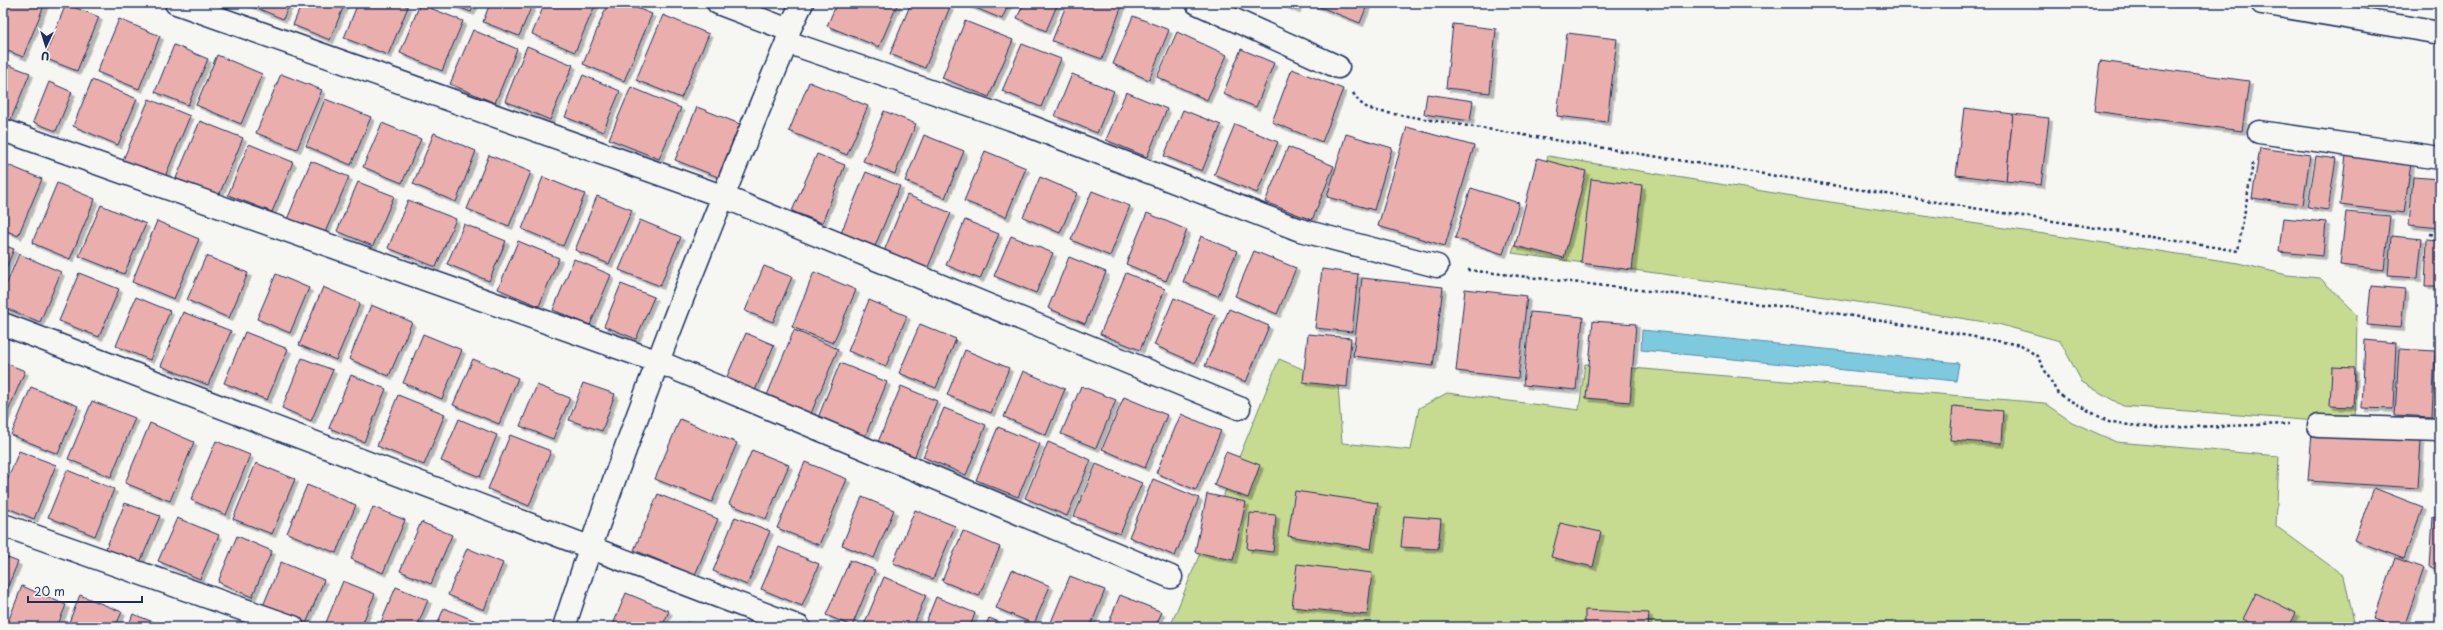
<svg xmlns="http://www.w3.org/2000/svg" width="2443" height="630" font-family="'Playpen Sans',sans-serif">
	<style>
		.green { fill: #c6db90; stroke: #708577 }
		.water { fill: #7dc9dd; stroke: #568baa }
		.building { fill: #eaafad; stroke: #1b2f5e; filter: url(#shadow) }
		.lines { fill: none; stroke-linecap: round; stroke-linejoin: round }
		.street-casing { stroke: #1b2f5e; stroke-width: 25 }
		.path { stroke: #1b2f5e; stroke-width: 2.5; stroke-dasharray: 3 3; stroke-linecap: butt }
		.street { stroke: #f6f6f2; stroke-width: 22 }
	</style>
	<defs>
		<filter id="shadow"><feDropShadow dx="3.5" dy="3.5" stdDeviation="0" flood-color="#0004"/></filter>
	</defs>
	<rect width="100%" height="100%" fill="#f6f6f2"/>
	<filter id="ink" filterUnits="userSpaceOnUse"><feTurbulence type="fractalNoise" baseFrequency=".025" numOctaves="2"/><feDisplacementMap in="SourceGraphic" scale="8" xChannelSelector="R" yChannelSelector="G"/><feConvolveMatrix kernelMatrix="1 2 1 2 8 2 1 2 1" color-interpolation-filters="sRGB"/></filter>
	<g filter="url(#ink)">
		<g class="green">
			<polygon points="1548,156 1817,200 2238,263 2287,275 2320,278 2357,314 2355,424 2123,406 2082,382 2060,341 1998,324 1806,294 1512,253"/>
			<polygon points="1279,359 1338,384 1342,443 1411,450 1419,408 1447,393 1579,410 1585,364 2044,403 2072,422 2116,442 2279,456 2276,526 2344,576 2355,627 1170,627"/>
		</g>
		<polygon class="water" points="1642,330 1959,363 1956,381 1641,350"/>
		<g class="building">
			<polygon points="5,3 45,3 23,57 3,49"/>
			<polygon points="245,3 290,3 283,19"/>
			<polygon points="302,3 345,3 330,40 293,25"/>
			<polygon points="358,3 399,3 408,7 388,55 344,38"/>
			<polygon points="448,3 475,3 471,12"/>
			<polygon points="490,3 533,3 519,36 483,22"/>
			<polygon points="545,3 596,3 575,52 532,34"/>
			<polygon points="608,3 624,3 652,14 624,81 583,64"/>
			<polygon points="837,3 898,3 879,47 827,26"/>
			<polygon points="911,3 939,3 950,7 925,68 890,54"/>
			<polygon points="964,3 1009,3 1002,19"/>
			<polygon points="1024,3 1058,3 1046,31 1017,18"/>
			<polygon points="1067,3 1123,3 1102,59 1052,41"/>
			<polygon points="1279,3 1299,3 1296,10"/>
			<polygon points="1310,3 1368,3 1360,23"/>
			<polygon points="66,4 99,17 77,71 44,58"/>
			<polygon points="420,4 463,21 442,71 400,53"/>
			<polygon points="663,15 709,34 681,98 636,80"/>
			<polygon points="1133,16 1169,30 1149,80 1113,64"/>
			<polygon points="119,19 160,36 139,89 97,72"/>
			<polygon points="965,21 1013,40 989,97 942,78"/>
			<polygon points="1453,24 1496,29 1490,93 1446,88"/>
			<polygon points="473,30 517,49 495,103 450,84"/>
			<polygon points="1177,32 1227,55 1207,100 1157,77"/>
			<polygon points="1567,33 1617,39 1607,122 1557,116"/>
			<polygon points="1022,44 1061,59 1041,107 1002,91"/>
			<polygon points="174,45 208,59 188,105 155,92"/>
			<polygon points="527,46 573,65 550,120 505,101"/>
			<polygon points="1241,49 1274,63 1256,107 1223,94"/>
			<polygon points="217,55 262,74 241,124 196,105"/>
			<polygon points="2100,61 2249,81 2242,131 2094,111"/>
			<polygon points="3,63 30,73 7,129 3,127"/>
			<polygon points="1292,69 1343,89 1322,142 1272,122"/>
			<polygon points="281,74 322,90 297,149 256,133"/>
			<polygon points="1072,74 1114,91 1097,133 1055,116"/>
			<polygon points="583,75 620,91 603,132 565,117"/>
			<polygon points="92,80 137,99 118,145 73,126"/>
			<polygon points="49,82 72,92 56,131 33,122"/>
			<polygon points="809,82 868,106 847,155 789,131"/>
			<polygon points="631,87 681,108 659,159 609,139"/>
			<polygon points="1126,92 1167,109 1147,157 1106,140"/>
			<polygon points="1427,94 1473,101 1470,121 1424,114"/>
			<polygon points="149,99 190,116 162,184 120,167"/>
			<polygon points="325,99 371,117 351,165 306,146"/>
			<polygon points="697,107 740,124 718,177 675,160"/>
			<polygon points="1964,108 2013,114 2006,181 1956,175"/>
			<polygon points="1183,110 1221,125 1202,171 1164,156"/>
			<polygon points="884,111 916,124 895,174 863,161"/>
			<polygon points="2013,114 2049,118 2041,185 2006,181"/>
			<polygon points="200,121 243,138 217,200 174,183"/>
			<polygon points="382,123 421,139 402,183 363,167"/>
			<polygon points="1235,124 1278,142 1257,193 1214,175"/>
			<polygon points="1407,127 1474,146 1445,246 1378,226"/>
			<polygon points="434,133 476,151 456,202 413,184"/>
			<polygon points="1346,134 1392,148 1374,210 1327,197"/>
			<polygon points="924,135 964,151 945,198 905,181"/>
			<polygon points="249,144 293,162 272,212 228,195"/>
			<polygon points="1288,147 1334,166 1312,220 1265,202"/>
			<polygon points="2260,148 2310,155 2303,205 2252,198"/>
			<polygon points="985,151 1026,168 1006,217 964,201"/>
			<polygon points="817,154 845,165 822,223 792,211"/>
			<polygon points="489,155 531,172 509,226 467,209"/>
			<polygon points="2346,155 2411,163 2404,213 2340,205"/>
			<polygon points="2316,156 2336,159 2328,210 2308,207"/>
			<polygon points="1537,158 1586,171 1564,258 1515,246"/>
			<polygon points="311,161 349,177 323,237 286,222"/>
			<polygon points="3,163 42,179 18,236 3,229"/>
			<polygon points="866,172 900,186 875,246 841,233"/>
			<polygon points="543,177 585,194 563,246 522,229"/>
			<polygon points="1040,177 1077,193 1060,233 1023,217"/>
			<polygon points="2413,177 2440,179 2440,228 2409,225"/>
			<polygon points="1591,179 1642,185 1632,270 1581,263"/>
			<polygon points="358,182 394,196 373,246 337,231"/>
			<polygon points="57,183 95,199 70,259 32,243"/>
			<polygon points="1471,188 1519,203 1503,254 1455,238"/>
			<polygon points="1092,191 1130,206 1110,256 1071,240"/>
			<polygon points="907,195 951,213 925,274 882,256"/>
			<polygon points="597,196 632,210 609,264 575,250"/>
			<polygon points="408,200 456,219 436,267 388,248"/>
			<polygon points="101,205 146,224 124,274 79,256"/>
			<polygon points="2346,212 2390,216 2384,270 2340,265"/>
			<polygon points="1147,213 1187,230 1166,281 1126,264"/>
			<polygon points="2283,218 2326,222 2323,256 2279,252"/>
			<polygon points="640,220 681,237 660,286 619,270"/>
			<polygon points="965,220 999,234 980,279 946,265"/>
			<polygon points="157,221 199,239 174,299 132,282"/>
			<polygon points="464,224 506,241 489,281 447,264"/>
			<polygon points="1011,236 1053,253 1036,293 994,276"/>
			<polygon points="1201,236 1237,251 1218,296 1183,282"/>
			<polygon points="2391,236 2422,239 2418,278 2388,276"/>
			<polygon points="2427,240 2440,241 2440,286 2425,286"/>
			<polygon points="518,241 559,258 539,306 498,289"/>
			<polygon points="3,245 14,249 3,275"/>
			<polygon points="1254,251 1296,268 1277,314 1235,296"/>
			<polygon points="19,254 61,272 40,322 3,307 3,292"/>
			<polygon points="206,256 248,273 229,318 187,300"/>
			<polygon points="1069,257 1106,272 1085,324 1048,308"/>
			<polygon points="574,259 611,275 590,325 553,310"/>
			<polygon points="764,266 792,277 773,322 745,311"/>
			<polygon points="1322,269 1358,274 1352,332 1315,328"/>
			<polygon points="814,272 856,290 833,343 792,327"/>
			<polygon points="79,273 119,289 99,337 59,321"/>
			<polygon points="1126,273 1165,289 1140,350 1100,334"/>
			<polygon points="276,274 309,288 290,333 257,319"/>
			<polygon points="1362,278 1443,287 1433,366 1353,356"/>
			<polygon points="621,284 654,297 636,339 604,326"/>
			<polygon points="2371,286 2405,289 2401,328 2367,325"/>
			<polygon points="323,287 360,303 336,360 299,345"/>
			<polygon points="1465,289 1527,296 1518,378 1456,371"/>
			<polygon points="136,297 170,311 150,360 116,346"/>
			<polygon points="1174,298 1215,315 1195,363 1154,345"/>
			<polygon points="869,300 907,316 886,366 848,351"/>
			<polygon points="371,305 412,322 389,376 349,359"/>
			<polygon points="1229,309 1269,326 1246,382 1205,366"/>
			<polygon points="183,312 231,331 208,385 161,366"/>
			<polygon points="1530,312 1583,317 1576,390 1523,385"/>
			<polygon points="1593,321 1636,324 1630,402 1586,398"/>
			<polygon points="920,324 956,339 936,388 899,373"/>
			<polygon points="794,330 838,349 807,423 763,405"/>
			<polygon points="245,332 288,349 267,400 224,383"/>
			<polygon points="746,333 774,345 754,393 725,381"/>
			<polygon points="423,334 462,350 442,399 403,383"/>
			<polygon points="1308,334 1351,338 1347,387 1303,382"/>
			<polygon points="2365,340 2396,343 2393,409 2362,408"/>
			<polygon points="2399,349 2435,351 2432,417 2395,415"/>
			<polygon points="965,350 1009,368 991,413 947,395"/>
			<polygon points="302,358 333,370 311,421 282,408"/>
			<polygon points="473,359 518,378 499,424 453,405"/>
			<polygon points="3,362 25,371 3,423"/>
			<polygon points="840,363 887,382 864,439 817,420"/>
			<polygon points="2332,367 2355,368 2353,407 2330,406"/>
			<polygon points="1023,371 1065,389 1046,435 1004,417"/>
			<polygon points="351,375 386,389 364,442 329,428"/>
			<polygon points="583,383 615,394 602,431 569,420"/>
			<polygon points="537,385 570,398 553,439 520,426"/>
			<polygon points="901,386 937,401 912,463 876,447"/>
			<polygon points="1081,386 1116,400 1096,448 1061,434"/>
			<polygon points="31,387 78,406 58,454 11,435"/>
			<polygon points="398,395 445,414 424,465 377,446"/>
			<polygon points="1124,397 1167,415 1145,468 1102,449"/>
			<polygon points="92,401 135,418 111,477 68,459"/>
			<polygon points="1953,406 2003,411 2001,444 1950,440"/>
			<polygon points="944,408 986,425 966,475 923,457"/>
			<polygon points="1181,414 1221,431 1196,490 1156,473"/>
			<polygon points="459,419 497,435 480,477 441,461"/>
			<polygon points="680,419 737,443 712,502 655,479"/>
			<polygon points="150,423 194,442 170,501 125,483"/>
			<polygon points="998,427 1040,444 1018,497 976,480"/>
			<polygon points="2312,432 2421,440 2418,488 2308,481"/>
			<polygon points="510,435 551,451 529,506 488,489"/>
			<polygon points="216,441 250,455 226,515 191,500"/>
			<polygon points="1048,442 1091,460 1067,516 1025,498"/>
			<polygon points="752,450 789,465 766,519 729,504"/>
			<polygon points="19,451 56,465 34,519 3,506 3,491"/>
			<polygon points="1226,452 1260,465 1248,498 1214,485"/>
			<polygon points="805,462 847,479 819,545 777,528"/>
			<polygon points="256,463 295,479 272,534 233,519"/>
			<polygon points="1096,464 1142,483 1120,534 1074,516"/>
			<polygon points="67,470 114,489 95,536 48,517"/>
			<polygon points="1153,479 1199,498 1175,556 1129,537"/>
			<polygon points="307,485 356,505 336,553 287,533"/>
			<polygon points="2374,488 2423,507 2404,559 2354,540"/>
			<polygon points="1295,491 1378,503 1371,549 1288,536"/>
			<polygon points="658,494 718,519 695,575 634,550"/>
			<polygon points="1207,494 1246,502 1233,560 1195,552"/>
			<polygon points="862,497 894,510 874,558 842,545"/>
			<polygon points="125,503 160,516 138,567 104,553"/>
			<polygon points="373,507 405,520 383,573 351,559"/>
			<polygon points="915,510 955,526 933,579 893,563"/>
			<polygon points="1250,513 1276,515 1273,552 1247,549"/>
			<polygon points="1404,516 1441,519 1438,549 1401,547"/>
			<polygon points="735,517 770,531 747,585 713,571"/>
			<polygon points="2433,517 2440,518 2440,568 2430,568"/>
			<polygon points="177,518 219,535 200,579 158,561"/>
			<polygon points="421,522 452,535 431,584 400,571"/>
			<polygon points="1560,523 1601,532 1593,567 1551,557"/>
			<polygon points="963,531 1000,547 979,596 942,581"/>
			<polygon points="237,536 272,551 252,597 218,582"/>
			<polygon points="779,547 819,564 802,606 761,589"/>
			<polygon points="467,548 503,563 484,610 448,595"/>
			<polygon points="3,556 18,562 3,598"/>
			<polygon points="2395,558 2424,568 2404,627 2396,627 2374,619"/>
			<polygon points="850,560 875,570 852,626 826,615"/>
			<polygon points="281,562 324,580 306,624 263,606"/>
			<polygon points="1297,564 1372,573 1367,615 1292,607"/>
			<polygon points="1012,570 1050,586 1034,624 996,608"/>
			<polygon points="1070,576 1105,590 1090,627 1049,627"/>
			<polygon points="884,577 926,595 913,627 863,627"/>
			<polygon points="343,581 375,594 361,627 331,627 325,625"/>
			<polygon points="22,586 66,605 57,627 6,627"/>
			<polygon points="396,587 428,600 417,627 379,627"/>
			<polygon points="626,593 669,611 662,627 612,627"/>
			<polygon points="2256,593 2296,613 2289,627 2259,627 2243,619"/>
			<polygon points="80,595 122,612 115,627 67,627"/>
			<polygon points="1120,595 1162,612 1155,627 1107,627"/>
			<polygon points="936,597 975,613 970,627 924,627"/>
			<polygon points="444,608 488,626 488,627 436,627"/>
			<polygon points="1585,610 1649,613 1648,627 1585,627"/>
			<polygon points="133,614 166,627 128,627"/>
			<polygon points="989,618 1012,627 985,627"/>
			<polygon points="687,622 699,627 685,627"/>
		</g>
		<g class="lines">
			<g class="street-casing">
				<g id="street">
					<polyline points="176,3 722,196 1239,408"/>
					<polyline points="718,3 789,30"/>
					<polyline points="802,3 789,30 787,42 1011,119 1300,230 1437,266"/>
					<polyline points="1197,3 1338,67"/>
					<polyline points="2262,3 2440,33"/>
					<polyline points="3,130 659,362 1171,577"/>
					<polyline points="2259,132 2440,158"/>
					<polyline points="3,324 799,627"/>
					<polyline points="2319,426 2440,430"/>
					<polyline points="3,525 293,627"/>
					<path d="M564,627C628,429 706,234 787,42"/>
				</g>
			</g>
			<g class="path">
				<path d="M1353,93C1361,106 1367,109 1382,112L2238,251L2253,163"/>
				<polyline points="2430,234 2440,236"/>
				<polyline points="1468,270 1829,312 2021,345 2037,356 2058,394 2111,423 2156,428 2289,424"/>
			</g>
			<use href="#street" class="street"/>
		</g>
	</g>
	<rect width="2443" height="630" fill="none" stroke="#f6f6f2" stroke-width="16"/>
	<rect x="8" y="8" width="2427" height="614" fill="none" stroke="#1b2f5e" stroke-width="1.5" filter="url(#ink)"/>
	<g transform="translate(46 46) rotate(184)" stroke="#f6f6f2" stroke-width="3" paint-order="stroke">
	<path d="M0-3L7 15L0 10L-7 15Z" fill="#1b2f5e"/>
	<text y="-6" font-size="11" font-weight="bold" text-anchor="middle" fill="#1b2f5e">U</text>
	</g>
	<path d="M28 596v6h114v-6" fill="none" stroke="#1b2f5e" stroke-width="2"/>
	<text x="34" y="596" font-size="12" fill="#1b2f5e" stroke="#f6f6f2" stroke-width="3" paint-order="stroke">20 m</text>
</svg>
